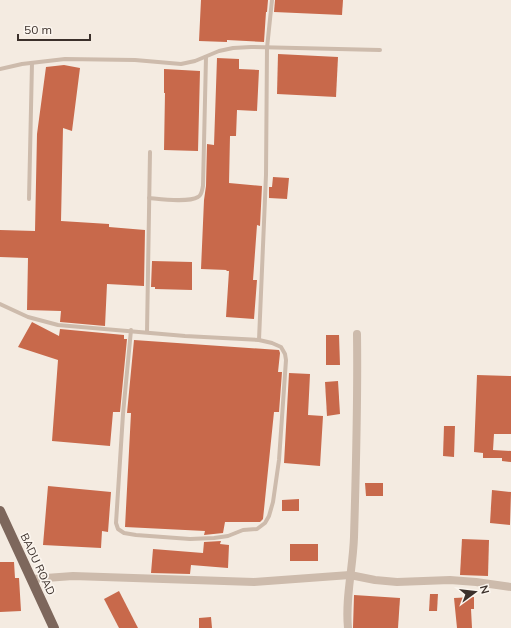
<svg xmlns="http://www.w3.org/2000/svg" width="511" height="628" font-family="Mulish,sans-serif">
	<style>
		.building { fill: #c8694b }
		.lines { fill: none; stroke-linecap: round; stroke-linejoin: round }
		.lane { stroke: #cdbbac; stroke-width: 4 }
		.street { stroke: #cdbbac; stroke-width: 8 }
		.primary { stroke: #7d675c; stroke-width: 10 }
		.labels { text-anchor: middle; stroke-width: 3.5; stroke-linejoin: round; paint-order: stroke }
		.street-label { font-size: 11px; fill: #3b302b; stroke: #fbf5ee }
	</style>
	<rect width="100%" height="100%" fill="#f4ebe1"/>
	<g class="building">
		<polygon points="201,0 268,0 267,12 266,12 264,42 227,40 227,42 199,41"/>
		<polygon points="275,0 343,0 342,15 274,12"/>
		<polygon points="278,54 338,57 336,97 277,94"/>
		<polygon points="217,58 239,59 239,69 259,70 257,111 237,110 236,136 230,136 229,183 262,186 260,226 257,225 253,280 257,280 254,319 226,317 229,271 226,271 227,270 201,269 204,200 206,186 207,144 214,145"/>
		<polygon points="64,65 80,68 72,131 63,128 61,221 109,224 109,227 145,230 144,286 107,284 105,326 60,322 61,311 27,310 28,258 0,257 0,230 35,231 37,134 46,67"/>
		<polygon points="164,69 200,71 198,151 164,150 165,93 164,93"/>
		<polygon points="273,177 289,178 287,199 269,198 269,187 272,187"/>
		<polygon points="152,261 192,262 192,290 155,289 155,287 151,287"/>
		<polygon points="32,322 59,336 60,329 124,335 124,339 127,339 120,412 113,412 110,446 52,441 58,360 18,347"/>
		<polygon points="326,335 339,335 340,365 326,365"/>
		<polygon points="134,340 279,350 280,353 278,372 282,372 279,412 274,412 263,519 260,522 225,522 223,533 204,535 205,531 125,527 131,413 127,413"/>
		<polygon points="289,373 310,374 308,415 323,416 320,466 284,463"/>
		<polygon points="477,375 511,376 511,434 494,434 493,450 511,451 511,462 502,461 502,458 483,458 483,453 474,452"/>
		<polygon points="338,381 340,414 327,416 325,382"/>
		<polygon points="444,426 455,426 454,457 443,456"/>
		<polygon points="365,483 383,483 383,496 366,496"/>
		<polygon points="48,486 111,492 108,532 102,531 101,548 43,545"/>
		<polygon points="492,490 511,492 510,525 490,523"/>
		<polygon points="299,499 299,511 282,511 282,500"/>
		<polygon points="462,539 489,540 488,576 460,575"/>
		<polygon points="221,541 220,544 229,545 228,568 191,565 190,574 151,573 153,549 203,553 204,542"/>
		<rect x="290" y="544" width="28" height="17"/>
		<polygon points="0,562 14,562 15,578 19,578 21,611 0,612"/>
		<polygon points="119,591 138,628 119,628 104,599"/>
		<polygon points="430,594 438,594 437,611 429,611"/>
		<polygon points="354,595 400,598 398,628 353,628"/>
		<polygon points="474,597 474,609 471,609 472,628 457,628 454,598"/>
		<polygon points="211,617 212,628 199,628 199,618"/>
	</g>
	<g class="lines">
		<g class="lane">
			<polyline points="0,69 22,64 65,59 135,60 181,64 195,61 219,51 233,48 251,47 380,50"/>
			<path d="M149,198C160,199 188,203 198,197C202,195 202,190 203,186L206,57"/>
			<polyline points="29,199 32,63"/>
			<polyline points="0,304 28,317 58,325 185,336 259,340 272,343 281,347 285,354 286,360 279,460 273,502 269,516 265,523 257,529 243,530 228,536 214,538 190,539 136,535 124,533 118,529 116,523 123,414 131,330"/>
			<polyline points="147,332 150,152"/>
			<polyline points="259,340 266,175 267,48 272,0"/>
		</g>
		<g class="street">
			<polyline points="32,579 73,576 254,582 350,575 375,580 397,582 450,580 476,582 511,587"/>
			<path d="M348,628C345,598 353,568 354,537C356,470 358,402 357,334"/>
		</g>
		<polyline class="primary" points="0,511 54,628"/>
	</g>
	<g class="labels">
		<g class="street-label">
			<text transform="translate(38 564) rotate(65)" y="4">BADU ROAD</text>
		</g>
	</g>
	<g transform="translate(475 592) rotate(75)" stroke="#fbf5ee" stroke-width="3" paint-order="stroke">
	<path d="M0-3L7 15L0 10L-7 15Z" fill="#3b302b"/>
	<text y="-6" font-size="11" font-weight="bold" text-anchor="middle" fill="#3b302b">N</text>
	</g>
	<path d="M18 34v6h72v-6" fill="none" stroke="#3b302b" stroke-width="2"/>
	<text x="24" y="34" font-size="12" fill="#3b302b" stroke="#fbf5ee" stroke-width="3" paint-order="stroke">50 m</text>
</svg>
